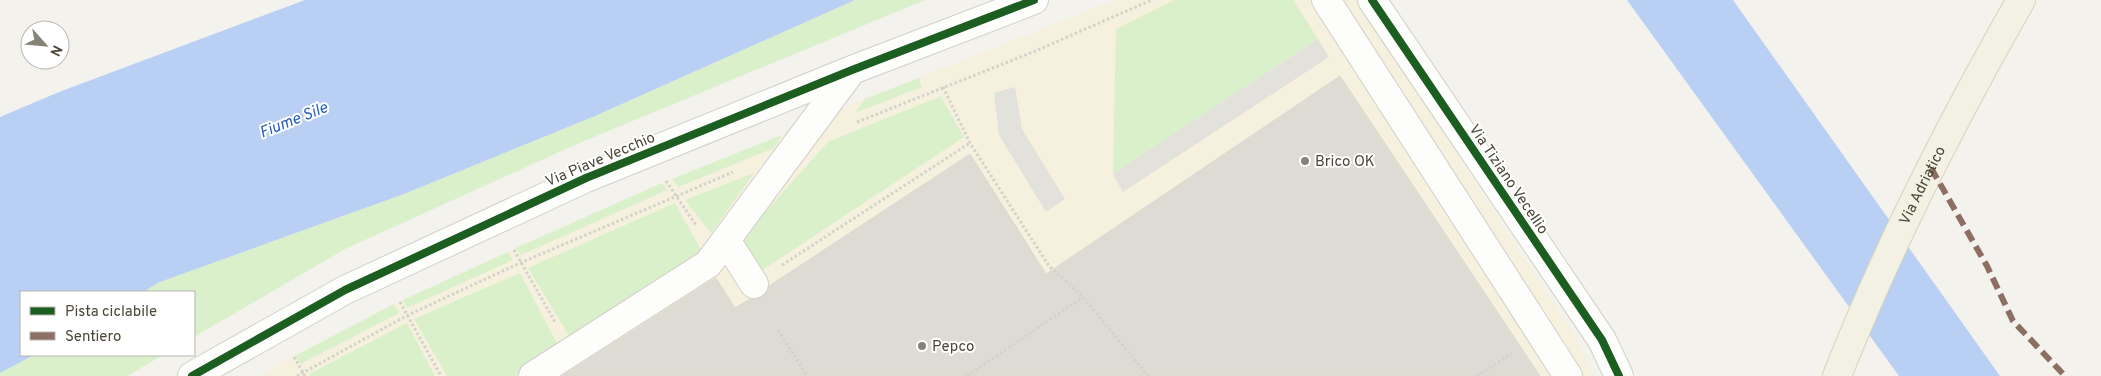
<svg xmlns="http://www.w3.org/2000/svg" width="2101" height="376" font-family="Overpass,sans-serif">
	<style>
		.commercial { fill: #f6f1de }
		.green { fill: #d9f0ca }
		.parking { fill: #e2e1db }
		.water { fill: #b9d0f4 }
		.building { fill: #dddbd4; stroke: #dbdad1 }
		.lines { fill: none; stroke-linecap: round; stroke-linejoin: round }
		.minor-casing { stroke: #d1d0c9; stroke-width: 30 }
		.major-casing { stroke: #d7d4b8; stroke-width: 30 }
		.path { stroke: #d3d2cb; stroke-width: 3; stroke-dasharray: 2.5 2.5; stroke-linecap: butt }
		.minor { stroke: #fdfdfc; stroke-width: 28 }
		.major { stroke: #f2f1e4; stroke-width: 28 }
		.quiet { stroke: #8d6e63; stroke-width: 6; stroke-dasharray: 12 6; stroke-linecap: butt }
		.cycleway-casing { stroke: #fff; stroke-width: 11 }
		.cycleway { stroke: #1b5e20; stroke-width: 8 }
		.poi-dot { fill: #858376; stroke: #fff; stroke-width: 2 }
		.labels { text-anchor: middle; stroke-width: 4; stroke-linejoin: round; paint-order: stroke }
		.street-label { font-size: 15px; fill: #4a4736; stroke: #fff }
		.poi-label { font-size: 15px; fill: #4a4736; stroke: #fff; text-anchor: start }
		.water-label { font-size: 16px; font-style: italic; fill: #235fc2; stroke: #fff }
	</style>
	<rect width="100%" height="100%" fill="#f3f2ec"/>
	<polygon class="commercial" points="1115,0 1357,0 1580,344 1592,376 260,376 286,360 394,304 662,183 782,135 865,99"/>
	<g class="green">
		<polygon points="855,0 925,0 577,144 345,249 194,337 194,292 143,292 160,282 404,194 595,116"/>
		<polygon points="1174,0 1293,0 1318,39 1113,174 1116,29"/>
		<polygon points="919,78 922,87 855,113 865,99"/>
		<polygon points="941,96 964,137 758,273 739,241 828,142"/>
		<polygon points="782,135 774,148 678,187 672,179"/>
		<polygon points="754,173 711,233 685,200"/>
		<polygon points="662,183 667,190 521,255 516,248"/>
		<polygon points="675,203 707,261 574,344 528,268"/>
		<polygon points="508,252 513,260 407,308 403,300"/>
		<polygon points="520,273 561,351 521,376 447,376 414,319"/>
		<polygon points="394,304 399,313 301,364 295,356"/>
		<polygon points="407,323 435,376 310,376 309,374"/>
		<polygon points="34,355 163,355 127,376 0,376 0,373"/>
	</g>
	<g class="parking">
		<polygon points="1318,39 1329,57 1123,192 1113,174"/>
		<polygon points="1015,87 1022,129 1065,199 1046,212 999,135 994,93"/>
	</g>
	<g class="water">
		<polygon points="305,0 855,0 595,116 404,194 160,282 143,292 21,292 21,355 34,355 0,373 0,117 59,92"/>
		<polygon points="1627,0 1733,0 2000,376 1899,376"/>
	</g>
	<polygon class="building" points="1340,76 1540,376 562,376 716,278 735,308 750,299 755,300 762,297 768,292 769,286 970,154 1046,274"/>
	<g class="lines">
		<g class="minor-casing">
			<g id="minor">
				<polyline points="1326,0 1568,376"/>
				<polyline points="1372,0 1602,340 1619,376"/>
				<polyline points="726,240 754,284"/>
				<polyline points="192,376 345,290 586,178 852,70 1034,0"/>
				<polyline points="533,376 708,264 852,70"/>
			</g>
		</g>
		<g class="major-casing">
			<g id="major">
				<path id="s1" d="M1837,376C1888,246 1952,121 2021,0"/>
			</g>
		</g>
		<g class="path">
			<polyline points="943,87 970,143 1049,266 1083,297 1148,376"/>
			<polyline points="857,122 1033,52 1152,0"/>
			<polyline points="666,181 696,225"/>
			<polyline points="514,250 555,322"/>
			<polyline points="782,265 970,143"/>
			<polyline points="400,302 441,376"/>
			<polyline points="778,330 807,376"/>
			<polyline points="294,357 305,376"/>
			<polyline points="297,376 408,315 520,263 733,172"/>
			<polyline points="967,376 1083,297"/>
			<polyline points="1477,376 1512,353"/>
		</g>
		<use href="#minor" class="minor"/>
		<use href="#major" class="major"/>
		<polyline class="quiet" points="1931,168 1987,266 2013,321 2065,376"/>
		<g class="cycleway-casing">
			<g id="cycleway">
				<polyline points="1372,0 1602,340 1619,376"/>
				<polyline points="192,376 345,290 586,178 852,70 1034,0"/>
			</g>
		</g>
		<use href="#cycleway" class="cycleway"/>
	</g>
	<g class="poi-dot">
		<circle cx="1305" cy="161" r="5"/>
		<circle cx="922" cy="346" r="5"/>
	</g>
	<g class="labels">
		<g class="street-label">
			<text transform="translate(600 159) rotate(-23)" y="5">Via Piave Vecchio</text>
			<text transform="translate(1509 179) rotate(56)" y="5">Via Tiziano Vecellio</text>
			<text dy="5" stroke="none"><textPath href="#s1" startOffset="209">Via Adriatico</textPath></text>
		</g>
		<g class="poi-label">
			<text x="1315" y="166">Brico OK</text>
			<text x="932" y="351">Pepco</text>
		</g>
		<g class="water-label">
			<text transform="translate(293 119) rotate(-22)" y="6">Fiume Sile</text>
		</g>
	</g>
	<rect x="20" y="291" width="175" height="65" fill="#ffffff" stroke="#b7b5af"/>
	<rect x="30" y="307" width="25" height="8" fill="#1b5e20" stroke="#b7b5af"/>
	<text x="65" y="316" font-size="15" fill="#4a4736">Pista ciclabile</text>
	<rect x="30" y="332" width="25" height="8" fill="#8d6e63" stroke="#b7b5af"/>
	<text x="65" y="341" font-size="15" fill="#4a4736">Sentiero</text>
	<g transform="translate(45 45) rotate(117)"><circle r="24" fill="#ffffff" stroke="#b7b5af"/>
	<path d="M0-4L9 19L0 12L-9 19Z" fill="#858376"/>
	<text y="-8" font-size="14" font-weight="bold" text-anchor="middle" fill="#4a4736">N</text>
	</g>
</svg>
